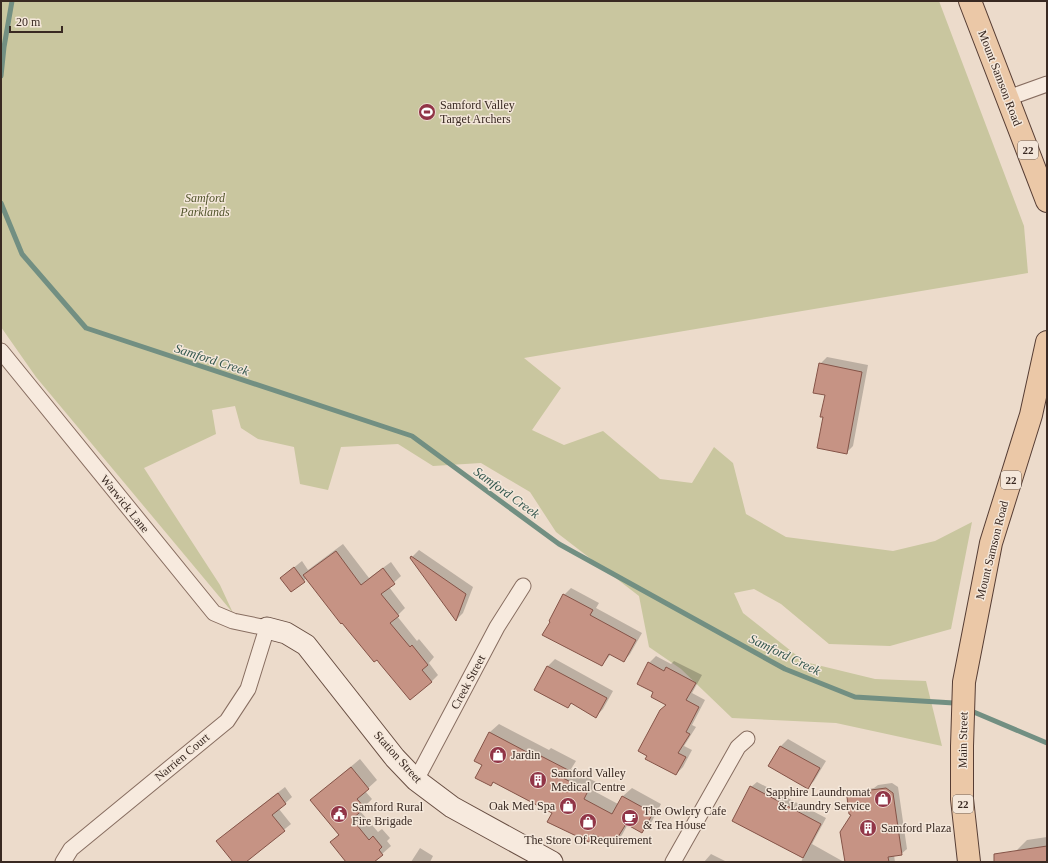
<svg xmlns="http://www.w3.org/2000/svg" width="1048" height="863" font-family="'Times New Roman',serif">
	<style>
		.green { fill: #c9c69f }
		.shadow { fill: #0003 }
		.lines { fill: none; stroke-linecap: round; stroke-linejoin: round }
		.stream { stroke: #728f82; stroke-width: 5 }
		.building { fill: #c69384; stroke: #855448 }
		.street-casing { stroke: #876d60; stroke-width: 17 }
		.secondary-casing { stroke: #694f43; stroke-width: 23 }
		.primary-casing { stroke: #563d34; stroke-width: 24 }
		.street { stroke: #f7eade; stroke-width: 15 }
		.secondary { stroke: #f7eade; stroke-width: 21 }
		.primary { stroke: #ebc8a7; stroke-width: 22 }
		.labels { text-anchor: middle; stroke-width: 3; stroke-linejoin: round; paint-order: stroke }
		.shield { fill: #f4e7da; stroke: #716259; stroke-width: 1 }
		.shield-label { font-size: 11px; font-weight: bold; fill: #392922 }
		.street-label { font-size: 12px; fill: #392922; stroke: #f4e7da }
		.poi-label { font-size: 12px; fill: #392922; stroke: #f4e7da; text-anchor: start }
		.park-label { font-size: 12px; font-style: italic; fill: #51542b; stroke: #f4e7da }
		.water-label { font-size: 13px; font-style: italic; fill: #33574e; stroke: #f4e7da }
	</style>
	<rect width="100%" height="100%" fill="#ecdbcb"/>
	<polygon class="green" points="1,1 939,1 1024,226 1028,273 524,358 561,388 532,430 564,445 603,431 660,479 692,483 714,447 733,463 746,514 786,537 893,551 935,541 972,522 951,629 890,646 829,644 781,604 754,589 734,593 743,613 805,662 875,679 926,681 942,746 836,723 732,718 681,669 649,647 639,596 556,532 530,492 481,463 433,466 398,444 341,447 328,490 300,484 294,447 258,439 241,428 235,406 212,410 216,434 144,468 220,585 233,613 36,377 1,327"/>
	<g class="shadow">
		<polygon points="827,357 868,365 853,446 846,453 824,417 826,395 820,364"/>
		<polygon points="343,544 369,578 391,562 401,576 389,587 405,608 397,616 417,641 419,639 434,657 429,663 438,675 431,682 381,663 307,578 291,591 281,578 302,561 308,570"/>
		<polygon points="419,550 473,587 463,613 457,619 411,558"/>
		<polygon points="571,588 599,603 596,608 642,633 630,654 624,661 611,654 602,665 550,621 564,595"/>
		<polygon points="656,656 671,664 674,661 702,675 692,693 705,700 692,725 696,727 684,746 692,750 683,767 676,774 667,705 655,692 649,663"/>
		<polygon points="555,659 613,691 603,709 596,716 572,703 568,707 535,690 548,666"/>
		<polygon points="499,724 549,750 551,748 576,761 571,769 596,782 592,790 618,804 623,796 632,788 661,804 651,823 642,832 628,824 622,835 613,844 596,834 589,841 553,813 495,781 491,785 484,764 475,760 490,732"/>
		<polygon points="788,739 826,761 814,781 807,788 770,766 781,746"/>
		<polygon points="360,759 377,780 365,791 372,799 360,811 378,832 382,829 390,838 387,841 391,846 373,862 347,862 331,842 339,834 311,800"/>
		<polygon points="757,782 826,818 812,844 844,862 801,862 803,858 733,820 751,787"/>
		<polygon points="892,783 898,787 907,849 901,854 894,855 895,862 846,862 852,814 848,797 854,792 874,788 878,785"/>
		<polygon points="285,787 292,797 279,809 291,824 244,862 234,862 225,834"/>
		<polygon points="1047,837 1047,862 1018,862 1016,851 1027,840"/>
		<polygon points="420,848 433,856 430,862 411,862"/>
		<polygon points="711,854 727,862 704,862"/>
	</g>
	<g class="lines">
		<g class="stream">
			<polyline points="1,76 4,47 12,1"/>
			<polyline points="1,203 22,254 86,328 412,436 559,544 785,669 855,697 954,703 958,705"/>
			<polyline points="969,710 1047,743"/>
		</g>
	</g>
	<g class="building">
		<polygon points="819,363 862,372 847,454 817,448 823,417 820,417 825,395 813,393"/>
		<polygon points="336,551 361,585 383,568 395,584 381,594 399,616 390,623 410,647 412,645 428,665 422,670 432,682 410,700 380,664 377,660 374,662 342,623 341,624 303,575"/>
		<polygon points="411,556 466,594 456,621 410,558"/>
		<polygon points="294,567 305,582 291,592 280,578"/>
		<polygon points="563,594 593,610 590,615 636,640 624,662 609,654 602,666 542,635 550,622 549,621"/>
		<polygon points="648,662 664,671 666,667 696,683 686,700 699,707 686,732 690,734 678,753 686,757 676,775 645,759 647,756 638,751 660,710 666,705 651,697 653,692 637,684"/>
		<polygon points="547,666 607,698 596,718 571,703 568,708 534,690"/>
		<polygon points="489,732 540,759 541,756 568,770 563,778 588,791 584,799 612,814 622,796 653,813 642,833 626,824 613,845 593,834 589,842 547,822 552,813 493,782 491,786 475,778 482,765 474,761"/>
		<polygon points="780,746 820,768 808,789 768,766"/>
		<polygon points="351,767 369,789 357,799 365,808 352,819 369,840 373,836 382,847 379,850 383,855 374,862 346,862 330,842 339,835 310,800"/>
		<polygon points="750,786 821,824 803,858 732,821"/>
		<polygon points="886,788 893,793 902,855 888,857 889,862 845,862 840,832 851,815 849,814 847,797 870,793 871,790"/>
		<polygon points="278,793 286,804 272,815 285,831 246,862 233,862 216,841"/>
		<polygon points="1047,846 1047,862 994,862 994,854"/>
	</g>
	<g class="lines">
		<g class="street-casing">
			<g id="street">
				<polyline points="1008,98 1047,84"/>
				<polyline points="1,351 214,613 233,621 267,628 248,689 227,721 71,849 63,862"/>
				<polyline points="416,780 497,627 523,586"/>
				<polyline points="673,862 738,747 747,739"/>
			</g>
		</g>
		<g class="secondary-casing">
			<polyline id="secondary" points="267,628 286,633 306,645 395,758 416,780 452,807 552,862"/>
		</g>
		<g class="primary-casing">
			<g id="primary">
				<polyline points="970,1 1047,201"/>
				<polyline points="969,862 962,799 962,746 964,682 991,543 1031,415 1047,342"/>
			</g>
		</g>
		<use href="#street" class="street"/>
		<use href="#secondary" class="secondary"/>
		<use href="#primary" class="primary"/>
	</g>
	<defs>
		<g id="stadium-disc" transform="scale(0.9)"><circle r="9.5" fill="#913547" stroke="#f4e7da"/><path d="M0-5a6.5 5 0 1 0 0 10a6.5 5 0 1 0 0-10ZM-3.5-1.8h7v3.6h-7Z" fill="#fff"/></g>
		<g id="shop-disc" transform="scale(0.9)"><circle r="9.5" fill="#913547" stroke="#f4e7da"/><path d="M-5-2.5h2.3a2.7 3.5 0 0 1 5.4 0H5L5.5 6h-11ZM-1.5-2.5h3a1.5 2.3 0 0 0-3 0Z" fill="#fff"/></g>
		<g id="building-disc" transform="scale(0.9)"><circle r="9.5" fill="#913547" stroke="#f4e7da"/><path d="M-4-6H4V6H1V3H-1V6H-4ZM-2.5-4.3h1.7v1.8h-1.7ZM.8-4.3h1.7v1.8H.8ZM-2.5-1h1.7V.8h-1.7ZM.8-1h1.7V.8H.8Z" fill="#fff"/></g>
		<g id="civic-disc" transform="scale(0.9)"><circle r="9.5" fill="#913547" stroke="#f4e7da"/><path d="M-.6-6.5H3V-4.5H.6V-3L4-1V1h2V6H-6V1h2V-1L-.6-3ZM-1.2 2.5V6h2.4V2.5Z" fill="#fff"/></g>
		<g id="cafe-disc" transform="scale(0.9)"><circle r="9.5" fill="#913547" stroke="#f4e7da"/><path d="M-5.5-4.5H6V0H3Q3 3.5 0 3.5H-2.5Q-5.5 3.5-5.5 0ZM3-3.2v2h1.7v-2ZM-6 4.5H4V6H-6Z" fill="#fff"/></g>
	</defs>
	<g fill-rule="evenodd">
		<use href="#stadium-disc" x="427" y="112"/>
		<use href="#shop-disc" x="498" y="755"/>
		<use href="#building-disc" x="538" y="780"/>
		<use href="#shop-disc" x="883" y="799"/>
		<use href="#shop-disc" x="568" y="806"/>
		<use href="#civic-disc" x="339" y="814"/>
		<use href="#cafe-disc" x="630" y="818"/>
		<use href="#shop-disc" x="588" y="822"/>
		<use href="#building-disc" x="868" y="828"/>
	</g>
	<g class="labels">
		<g class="shield">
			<rect x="1018" y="141" width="20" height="18" rx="3"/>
			<rect x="1001" y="471" width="20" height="18" rx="3"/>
			<rect x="953" y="795" width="20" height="18" rx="3"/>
		</g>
		<g class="shield-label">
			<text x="1028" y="154">22</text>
			<text x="1011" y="484">22</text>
			<text x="963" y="808">22</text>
		</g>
		<g class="street-label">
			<text transform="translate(1000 78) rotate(69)" y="4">Mount Samson Road</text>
			<text transform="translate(125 504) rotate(51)" y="4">Warwick Lane</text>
			<text transform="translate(992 550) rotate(-76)" y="4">Mount Samson Road</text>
			<text transform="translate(468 682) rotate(-62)" y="4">Creek Street</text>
			<text transform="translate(963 740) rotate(-89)" y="4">Main Street</text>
			<text transform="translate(182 757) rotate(-40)" y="4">Narrien Court</text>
			<text transform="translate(398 757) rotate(48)" y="4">Station Street</text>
		</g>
		<g class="poi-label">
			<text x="440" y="109">Samford Valley<tspan x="440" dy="14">Target Archers</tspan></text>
			<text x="511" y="759">Jardin</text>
			<text x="551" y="777">Samford Valley<tspan x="551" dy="14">Medical Centre</tspan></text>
			<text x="870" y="796" text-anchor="end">Sapphire Laundromat<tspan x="870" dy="14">&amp; Laundry Service</tspan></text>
			<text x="555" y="810" text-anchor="end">Oak Med Spa</text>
			<text x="352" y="811">Samford Rural<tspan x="352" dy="14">Fire Brigade</tspan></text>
			<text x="643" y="815">The Owlery Cafe<tspan x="643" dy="14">&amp; Tea House</tspan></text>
			<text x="881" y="832">Samford Plaza</text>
			<text x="588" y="844" text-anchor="middle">The Store Of Requirement</text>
		</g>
		<g class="park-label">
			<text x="205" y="202">Samford<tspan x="205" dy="14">Parklands</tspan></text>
		</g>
		<g class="water-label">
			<text transform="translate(212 359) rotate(18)" y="5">Samford Creek</text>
			<text transform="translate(507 492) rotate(36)" y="5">Samford Creek</text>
			<text transform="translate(785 654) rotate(26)" y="5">Samford Creek</text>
		</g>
	</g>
	<rect width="1048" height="863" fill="none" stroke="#392922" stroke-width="4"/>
	<path d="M10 26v6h52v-6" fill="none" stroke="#392922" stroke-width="2"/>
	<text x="16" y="26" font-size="12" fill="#392922" stroke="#f4e7da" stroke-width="3" paint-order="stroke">20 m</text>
</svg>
